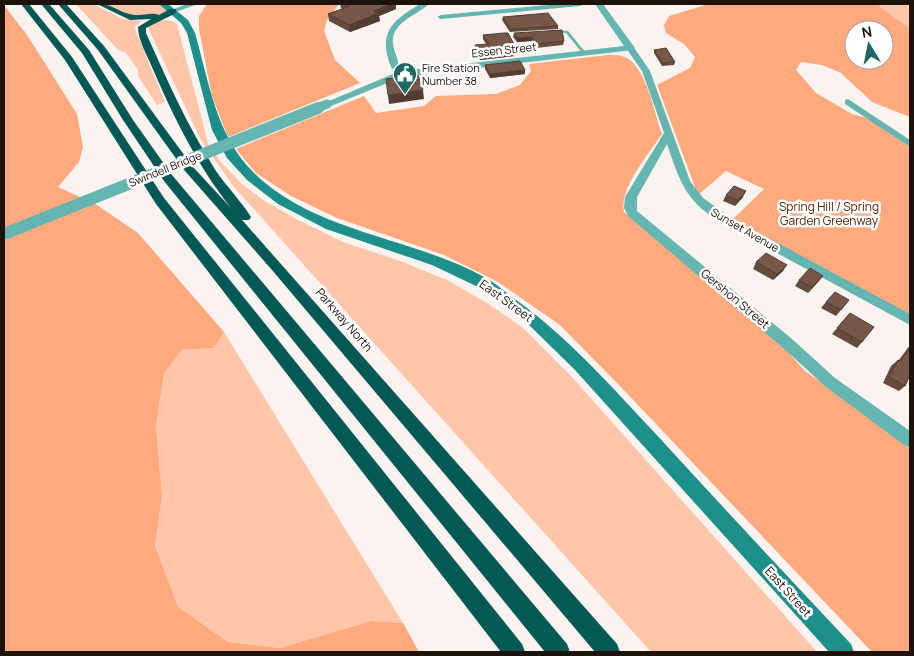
<svg xmlns="http://www.w3.org/2000/svg" width="914" height="656" font-family="Manrope,sans-serif">
	<style>
		.green { fill: #ffc6aa }
		.forest { fill: #fea97e; fill-rule: evenodd }
		.lines { fill: none; stroke-linecap: round; stroke-linejoin: round }
		.service { fill: #65b5b0; fill-rule: evenodd }
		.minor { fill: #65b5b0; fill-rule: evenodd }
		.tertiary { fill: #65b5b0; fill-rule: evenodd }
		.secondary { fill: #1d908b; fill-rule: evenodd }
		.motorway { fill: #045855; fill-rule: evenodd }
		.tertiary-bridge-far1 { stroke: #65b5b0; stroke-width: 9 }
		.tertiary-bridge { stroke: #65b5b0; stroke-width: 12 }
		.wall { fill: #654b3e }
		.shaded-wall { fill: #533d32 }
		.building { fill: #765748; stroke: #533d32 }
		.labels { text-anchor: middle; stroke-width: 5; stroke-linejoin: round; paint-order: stroke }
		.far-street-label { font-size: 11px; fill: #1e120c; stroke: #fff }
		.far-poi-label { font-size: 11px; fill: #1e120c; stroke: #fff; text-anchor: start }
		.park-label { font-size: 12px; fill: #552101; stroke: #fff }
		.street-label { font-size: 12px; fill: #1e120c; stroke: #fff }
	</style>
	<rect width="100%" height="100%" fill="#faf3ef"/>
	<g class="green">
		<polygon points="76,4 93,4 123,19 142,21 136,25 135,29 165,102 157,105 138,76 138,70 126,53 118,50"/>
		<polygon points="101,4 163,4 173,11 154,17 126,16"/>
		<polygon points="877,4 910,4 910,28 890,16"/>
		<polygon points="161,20 172,21 177,24 208,143 220,161 242,184 263,200 298,220 343,242 403,262 449,281 487,303 522,327 571,376 817,652 651,652 234,187 201,140 149,30 148,26"/>
		<polygon points="224,332 403,623 371,621 280,648 228,642 178,608 155,546 162,496 156,426 164,372 182,350 214,348"/>
	</g>
	<g class="forest">
		<polygon points="207,4 339,4 327,20 324,31 335,60 360,83 228,137 212,96 199,29 199,16"/>
		<path d="M709,4H877L890,15L910,28V117L872,102L841,73L822,65L801,62L796,70L816,93L852,114L867,118L910,147V315L732,220L764,189L726,171L698,195L657,85L690,68L695,57L685,45L666,33L664,25L669,16ZM854,30H884V60H854Z"/>
		<polygon points="4,5 27,35 77,114 83,147 79,162 58,187 97,205 138,233 224,332 214,348 182,350 164,373 156,426 162,496 155,546 178,607 228,642 280,648 371,621 403,623 419,652 4,652"/>
		<path d="M608,55C616,55 625,55 631,61C647,74 655,115 662,134C649,154 619,188 624,212L776,339L805,371L900,436L910,446V652H872L620,386L560,325L498,282L444,255L337,218L291,196L256,173L236,149L364,96L376,113L424,106L436,96L496,94L520,85L531,71L529,64Z"/>
	</g>
	<g class="lines">
		<polygon class="service" points="553,30 568,31 586,53 586,55 584,55 566,33 552,32 551,31"/>
		<g class="minor">
			<polygon points="187,4 198,4 173,13 169,11"/>
			<path d="M420,4H429C417,15 390,23 393,44C394,51 398,59 399,67L392,69C377,34 391,21 420,4Z"/>
			<polygon points="559,4 584,4 580,6 441,19 437,17 441,15"/>
			<path d="M627,46H633L650,71L690,181L703,198L733,219L910,314V325L725,225C686,202 681,185 667,144L637,197V211L792,339L835,378L910,431V447L904,445L825,386L782,347L628,216L624,208L625,197L664,133L642,71L626,48Z"/>
			<polygon points="848,99 910,140 910,147 845,104 845,100"/>
		</g>
		<polygon class="tertiary" points="595,4 603,4 635,48 633,50 402,77 331,106 327,107 322,104 400,71 624,46"/>
		<path class="secondary" d="M159,4H168L188,20L195,33C209,82 216,136 254,173C317,234 411,236 486,278C495,283 504,291 512,297C566,335 609,384 654,432C719,503 785,574 851,644L854,652H829L575,370L527,323L476,286L432,265L326,229L278,204L247,180L227,158L212,130L187,33L181,23Z"/>
		<g class="motorway">
			<polygon points="21,4 29,4 72,57 164,198 522,644 525,652 501,652 156,204 65,60"/>
			<polygon points="41,4 49,4 89,50 133,120 172,175 567,644 570,652 545,652 164,181 123,120 82,53"/>
			<path d="M58,4H66L104,46L193,167L231,208C197,165 173,116 152,67C147,55 138,40 138,27L151,19L130,20L97,4C112,3 121,14 135,15C143,16 151,12 159,15L170,9H176V13L146,28V33C167,80 188,127 216,171C227,187 241,201 251,217L249,220H242L617,644L620,652H595L272,270L185,171L98,50Z"/>
		</g>
		<polyline class="tertiary-bridge-far1" points="315,109 327,104"/>
		<polyline class="tertiary-bridge" points="4,234 318,108"/>
	</g>
	<g class="wall">
		<polygon points="340,4 398,4 396,5 396,9 379,16 380,21 350,32 329,21 328,14 342,9 341,8"/>
		<polygon points="503,17 558,26 558,29 510,32 502,20"/>
		<polygon points="514,33 564,41 563,45 536,48 531,41 517,42 513,37"/>
		<polygon points="483,35 515,46 515,54 514,54 514,56 480,60 475,50 475,45 486,44 483,39"/>
		<polygon points="654,50 675,62 674,65 662,66 654,53"/>
		<polygon points="485,65 525,74 490,78 485,69"/>
		<polygon points="726,195 743,197 735,206 723,201"/>
		<polygon points="756,262 783,271 773,280 753,269"/>
		<polygon points="823,276 818,282 808,293 795,286 799,280"/>
		<polygon points="849,300 836,316 821,308 826,302"/>
		<polygon points="850,313 862,342 857,348 832,334"/>
		<polygon points="910,345 910,375 905,386 899,391 883,383 891,366 898,360 899,360"/>
	</g>
	<g class="shaded-wall">
		<polygon points="391,4 398,4 396,5 396,9 379,16 380,21 350,32 349,25 374,11"/>
		<polygon points="532,37 531,41 517,42 517,38"/>
		<polygon points="515,46 515,54 514,54 514,56 480,60 480,55"/>
		<polygon points="525,70 525,74 490,78 490,74"/>
		<polygon points="423,90 424,99 389,104 388,95"/>
		<polygon points="746,191 743,197 735,206 738,200"/>
		<polygon points="787,265 783,271 773,280 777,274"/>
		<polygon points="823,276 818,282 808,293 812,287"/>
	</g>
	<g class="building">
		<polygon points="346,4 391,4 374,11 379,13 349,25 328,14 350,6"/>
		<polygon points="548,13 558,26 510,29 503,17"/>
		<polygon points="562,30 564,41 536,44 532,37 517,38 514,33"/>
		<polygon points="504,33 508,33 515,46 514,46 516,49 513,50 514,52 480,55 475,45 489,44 483,35"/>
		<polygon points="666,48 675,62 663,63 654,50"/>
		<polygon points="520,61 525,70 490,74 485,65"/>
		<polygon points="418,75 423,90 388,95 386,79"/>
		<polygon points="734,186 746,191 738,200 726,195"/>
		<polygon points="766,253 787,265 777,274 756,262"/>
		<polygon points="810,268 823,276 812,287 799,280"/>
		<polygon points="835,292 849,300 841,310 826,302"/>
		<polygon points="850,313 874,327 862,342 837,328"/>
		<polygon points="910,348 910,375 905,386 889,377 898,360 900,361"/>
	</g>
	<defs>
		<g id="civic-pin" transform="scale(1.25)"><path d="M0 17L-7.5 6A9.5 9.5 0 1 1 7.5 6Z" fill="#1b6864" stroke="#fff"/><path d="M-.6-6.5H3V-4.5H.6V-3L4-1V1h2V6H-6V1h2V-1L-.6-3ZM-1.2 2.5V6h2.4V2.5Z" fill="#fff"/></g>
	</defs>
	<g fill-rule="evenodd">
		<use href="#civic-pin" x="405" y="74"/>
	</g>
	<g class="labels">
		<g class="far-street-label">
			<text transform="translate(504 50) rotate(-6)" y="4">Essen Street</text>
			<text transform="translate(165 169) rotate(-22)" y="4">Swindell Bridge</text>
			<text transform="translate(745 230) rotate(30)" y="4">Sunset Avenue</text>
		</g>
		<g class="far-poi-label">
			<text x="422" y="72">Fire Station<tspan x="422" dy="13">Number 38</tspan></text>
		</g>
		<g class="park-label">
			<text x="829" y="211">Spring Hill / Spring<tspan x="829" dy="14">Garden Greenway</tspan></text>
		</g>
		<g class="street-label">
			<text transform="translate(735 299) rotate(40)" y="4">Gershon Street</text>
			<text transform="translate(506 301) rotate(36)" y="4">East Street</text>
			<text transform="translate(344 320) rotate(49)" y="4">Parkway North</text>
			<text transform="translate(788 592) rotate(48)" y="4">East Street</text>
		</g>
	</g>
	<rect width="914" height="656" fill="none" stroke="#1e120c" stroke-width="10"/>
	<g transform="translate(869 45) rotate(350)"><circle r="24" fill="#ffffff" stroke="#a5a09e"/>
	<path d="M0-4L9 19L0 12L-9 19Z" fill="#1b6864"/>
	<text y="-8" font-size="14" font-weight="bold" text-anchor="middle" fill="#1e120c">N</text>
	</g>
</svg>
